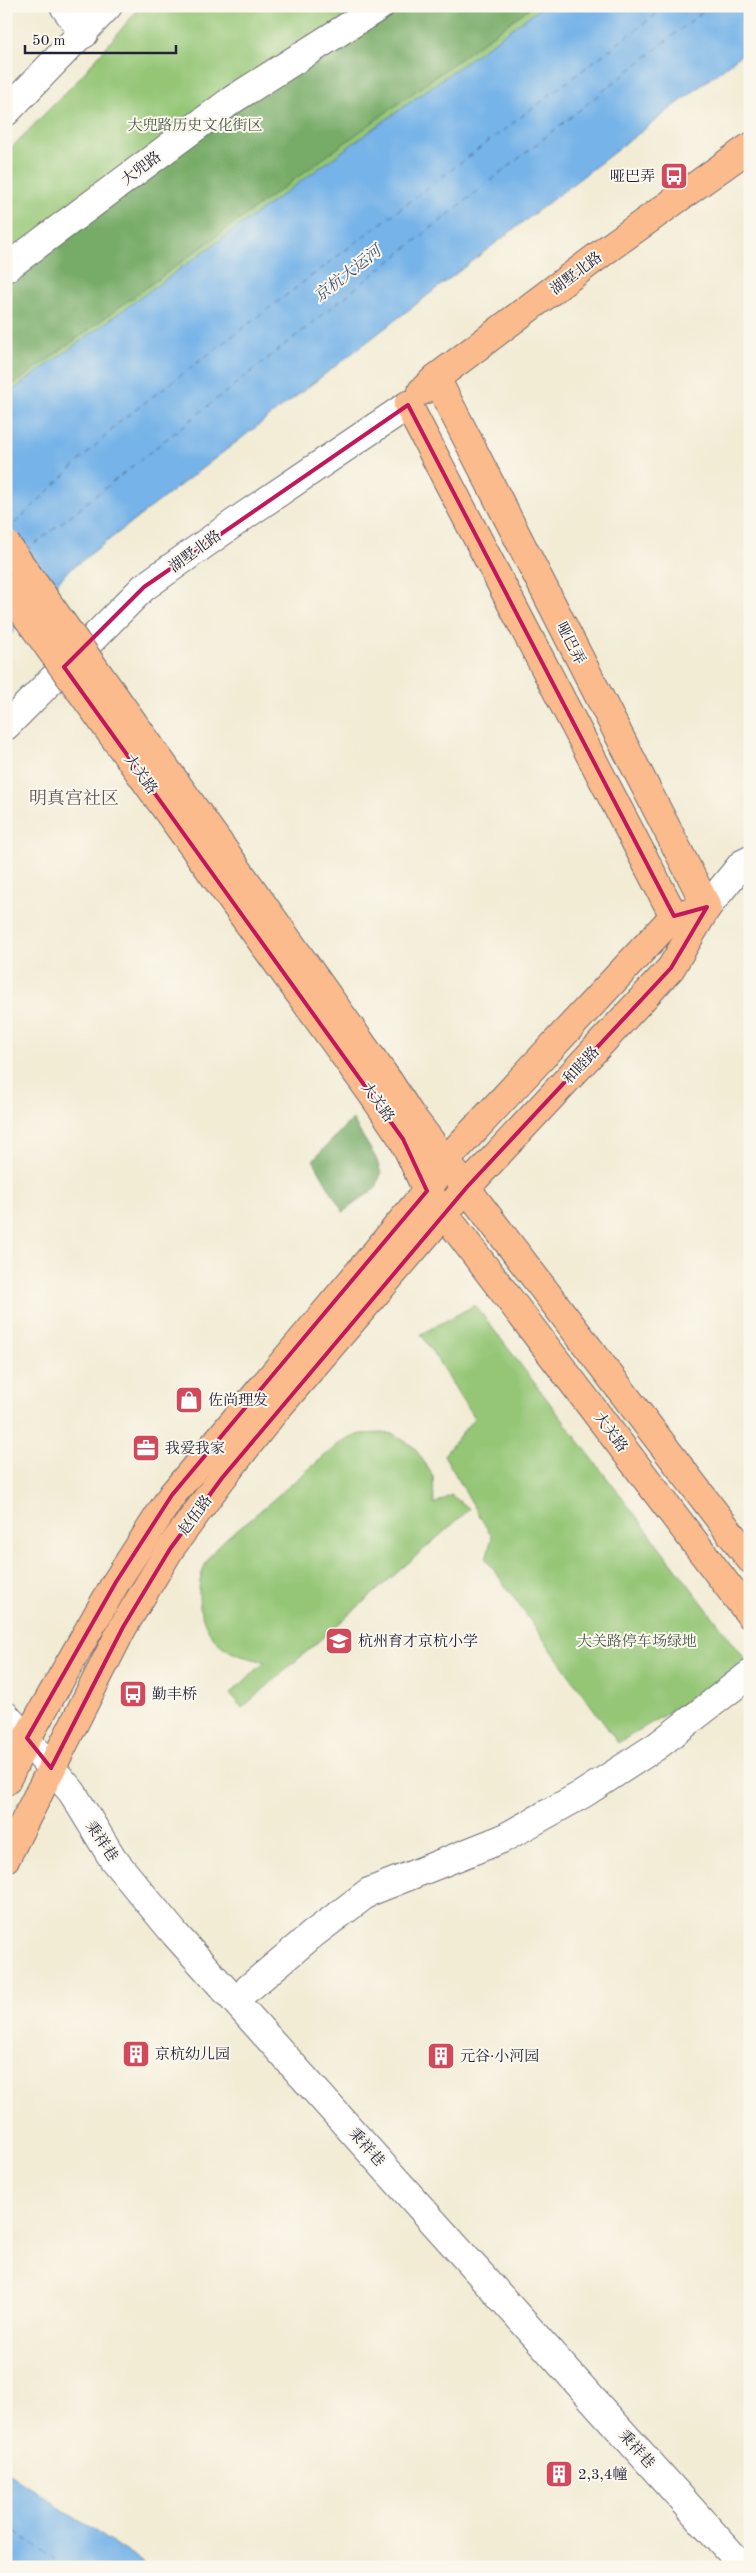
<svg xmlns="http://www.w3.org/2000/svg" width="756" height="2573" font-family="'Old Standard TT','Noto Serif SC',serif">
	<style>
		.green { fill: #94c676; stroke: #5b7458 }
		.forest { fill: #77ab67; stroke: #4c6651 }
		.water { fill: #76b3e8; stroke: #4c6a92 }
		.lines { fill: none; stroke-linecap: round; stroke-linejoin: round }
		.ferry { stroke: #3f5578; stroke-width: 1; stroke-dasharray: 6 5; stroke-linecap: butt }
		.minor-casing { stroke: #6b6971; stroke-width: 30 }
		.major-casing { stroke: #6b6971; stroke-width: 30 }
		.minor { stroke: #fff; stroke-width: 28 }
		.major { stroke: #fbbb8d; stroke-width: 28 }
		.major-bridge-casing { stroke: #6b6971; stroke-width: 30; stroke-linecap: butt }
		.major-bridge { stroke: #fbbb8d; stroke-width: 28 }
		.marked { fill: none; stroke: #c2185b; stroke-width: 4; stroke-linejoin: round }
		.labels { text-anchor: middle; stroke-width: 4; stroke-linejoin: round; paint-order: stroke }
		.park-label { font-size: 15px; fill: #4a5b50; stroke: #fbf7ec }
		.street-label { font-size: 15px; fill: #22223b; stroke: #fbf7ec }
		.poi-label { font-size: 15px; fill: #22223b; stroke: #fbf7ec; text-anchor: start }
		.water-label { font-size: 16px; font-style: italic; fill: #3f5578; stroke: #fbf7ec }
		.quarter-label { font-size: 18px; fill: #655358; stroke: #fbf7ec }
	</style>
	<rect width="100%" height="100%" fill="#fbf7ec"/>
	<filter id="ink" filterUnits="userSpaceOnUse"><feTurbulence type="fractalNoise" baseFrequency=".02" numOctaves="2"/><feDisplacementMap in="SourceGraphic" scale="10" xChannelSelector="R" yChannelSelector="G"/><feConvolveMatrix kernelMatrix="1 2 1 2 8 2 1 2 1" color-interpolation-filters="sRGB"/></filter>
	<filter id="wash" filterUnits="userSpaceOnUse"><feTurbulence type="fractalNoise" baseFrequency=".0096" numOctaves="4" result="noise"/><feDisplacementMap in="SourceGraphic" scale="20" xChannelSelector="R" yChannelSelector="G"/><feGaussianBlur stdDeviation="1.12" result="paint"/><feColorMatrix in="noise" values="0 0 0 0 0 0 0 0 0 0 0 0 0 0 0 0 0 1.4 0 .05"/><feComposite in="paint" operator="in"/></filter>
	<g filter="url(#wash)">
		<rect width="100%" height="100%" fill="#f2ecd5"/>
		<g class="green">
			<polygon points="141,6 559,6 6,409 6,153 77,81"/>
			<polygon points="475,1305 749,1664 618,1743 486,1559 492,1537 444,1455 474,1418 421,1334"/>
			<path d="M380,1433L394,1434L415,1448L433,1476L434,1504L451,1495L470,1509L242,1708L230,1694L265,1662C252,1658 238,1657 226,1649C199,1631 192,1591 206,1563C215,1543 239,1529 255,1515C284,1490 313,1466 342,1441L361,1434Z"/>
		</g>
		<g class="forest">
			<polygon points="392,6 532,6 6,390 6,245 24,263 232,108"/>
			<polygon points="352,1119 376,1158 381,1173 376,1188 343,1212 313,1160"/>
		</g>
		<g class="water">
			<polygon points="543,6 750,6 750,48 67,572 6,640 6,395"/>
			<polygon points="6,2472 149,2567 6,2567"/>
		</g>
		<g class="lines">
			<g class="ferry">
				<polyline points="7,531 122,420 667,6"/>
				<polyline points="26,551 710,6"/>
				<polyline points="6,2525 64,2567"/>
			</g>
		</g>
	</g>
	<g filter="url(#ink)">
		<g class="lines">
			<g class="minor-casing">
				<g id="minor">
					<polyline points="64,6 84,34"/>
					<polyline points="6,112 108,6"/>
					<polyline points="6,268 232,100 380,6"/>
					<polyline points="6,726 144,587 247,514 408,405"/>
					<polyline points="707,907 742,864 750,860"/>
					<polyline points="6,1716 72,1792 113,1859 175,1934 743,2567"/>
					<polyline points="249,1988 313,1934 369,1892 502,1839 583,1794 657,1746 750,1674"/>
				</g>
			</g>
			<g class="major-casing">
				<g id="major">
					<polyline points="436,378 707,907"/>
					<polyline points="422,391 436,378 610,247 750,147"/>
					<polyline points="408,405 674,916"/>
					<polyline points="389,1082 409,1113 750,1559"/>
					<polyline points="375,1098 403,1139 427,1191 750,1615"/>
					<polyline points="6,1781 27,1738 116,1582 172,1495 427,1191 447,1159 674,916 707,907"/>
					<polyline points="6,1858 123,1627 170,1549 222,1478 274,1412 467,1187 671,968 707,907"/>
				</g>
			</g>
			<use href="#minor" class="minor"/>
			<use href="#major" class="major"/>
			<g class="major-bridge-casing">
				<g id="major-bridge">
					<polyline points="6,544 389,1082"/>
					<polyline points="6,588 375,1098"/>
				</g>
			</g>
			<use href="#major-bridge" class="major-bridge"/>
		</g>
	</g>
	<path class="marked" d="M408,405L674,916L707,907L671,968L467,1187L222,1478L170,1549L123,1627L51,1768L27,1738L116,1582L172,1495L427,1191L403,1139L64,667L144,587Z"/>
	<defs>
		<g id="bus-square" transform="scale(1.4375)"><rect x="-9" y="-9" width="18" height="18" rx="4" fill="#d1495b" stroke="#fbf7ec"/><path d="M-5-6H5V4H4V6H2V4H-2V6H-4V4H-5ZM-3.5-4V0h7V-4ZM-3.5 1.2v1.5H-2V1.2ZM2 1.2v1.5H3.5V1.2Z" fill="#fff"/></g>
		<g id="shop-square" transform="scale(1.4375)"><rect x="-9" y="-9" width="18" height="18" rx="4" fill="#d1495b" stroke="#fbf7ec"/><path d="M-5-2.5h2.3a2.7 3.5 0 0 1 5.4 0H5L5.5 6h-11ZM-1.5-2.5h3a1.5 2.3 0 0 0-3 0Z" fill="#fff"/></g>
		<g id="office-square" transform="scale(1.4375)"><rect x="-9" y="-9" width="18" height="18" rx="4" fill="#d1495b" stroke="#fbf7ec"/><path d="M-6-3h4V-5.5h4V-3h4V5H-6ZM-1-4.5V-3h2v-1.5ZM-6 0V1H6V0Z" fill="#fff"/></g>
		<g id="school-square" transform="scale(1.4375)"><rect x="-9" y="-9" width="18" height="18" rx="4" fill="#d1495b" stroke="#fbf7ec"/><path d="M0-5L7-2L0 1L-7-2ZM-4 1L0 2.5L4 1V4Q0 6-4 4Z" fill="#fff"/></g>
		<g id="building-square" transform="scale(1.4375)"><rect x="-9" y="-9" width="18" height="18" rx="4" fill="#d1495b" stroke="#fbf7ec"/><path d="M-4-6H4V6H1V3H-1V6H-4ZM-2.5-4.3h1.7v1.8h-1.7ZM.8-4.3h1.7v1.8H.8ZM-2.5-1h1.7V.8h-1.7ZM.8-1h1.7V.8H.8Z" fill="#fff"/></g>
	</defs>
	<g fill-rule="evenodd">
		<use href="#bus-square" x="674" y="176"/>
		<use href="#shop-square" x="189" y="1400"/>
		<use href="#office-square" x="146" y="1448"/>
		<use href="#school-square" x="339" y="1641"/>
		<use href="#bus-square" x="133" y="1694"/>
		<use href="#building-square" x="136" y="2054"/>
		<use href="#building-square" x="441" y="2056"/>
		<use href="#building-square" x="559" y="2474"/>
	</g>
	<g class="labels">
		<g class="park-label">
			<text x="195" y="130">大兜路历史文化街区</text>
			<text x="637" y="1646">大关路停车场绿地</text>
		</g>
		<g class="street-label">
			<text transform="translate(141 168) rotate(-37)" y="5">大兜路</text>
			<text transform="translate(576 273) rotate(-37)" y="5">湖墅北路</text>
			<text transform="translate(195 551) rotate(-36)" y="5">湖墅北路</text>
			<text transform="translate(571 643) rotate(63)" y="5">哑巴弄</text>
			<text transform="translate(141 774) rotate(54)" y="5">大关路</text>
			<text transform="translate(581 1065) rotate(-47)" y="5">和睦路</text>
			<text transform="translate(378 1102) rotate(54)" y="5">大关路</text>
			<text transform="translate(611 1432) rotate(53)" y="5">大关路</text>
			<text transform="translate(195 1515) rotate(-54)" y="5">赵伍路</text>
			<text transform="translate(102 1841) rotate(56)" y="5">秉祥巷</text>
			<text transform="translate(367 2147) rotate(48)" y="5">秉祥巷</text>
			<text transform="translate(637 2449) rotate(48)" y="5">秉祥巷</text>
		</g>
		<g class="poi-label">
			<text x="655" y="181" text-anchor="end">哑巴弄</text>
			<text x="208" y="1405">佐尚理发</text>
			<text x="165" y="1453">我爱我家</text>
			<text x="358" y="1646">杭州育才京杭小学</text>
			<text x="152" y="1699">勤丰桥</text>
			<text x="155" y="2059">京杭幼儿园</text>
			<text x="460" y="2061">元谷·小河园</text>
			<text x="578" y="2479">2,3,4幢</text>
		</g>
		<g class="water-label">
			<text transform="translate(347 273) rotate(-38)" y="6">京杭大运河</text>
		</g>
		<g class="quarter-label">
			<text x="74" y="804">明真宫社区</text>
		</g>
	</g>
	<rect width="756" height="2573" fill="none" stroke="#fbf7ec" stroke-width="25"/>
	<path d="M25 45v8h151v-8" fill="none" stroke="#22223b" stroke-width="2.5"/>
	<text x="32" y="45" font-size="15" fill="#22223b" stroke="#fbf7ec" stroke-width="4" paint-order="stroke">50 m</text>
</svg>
